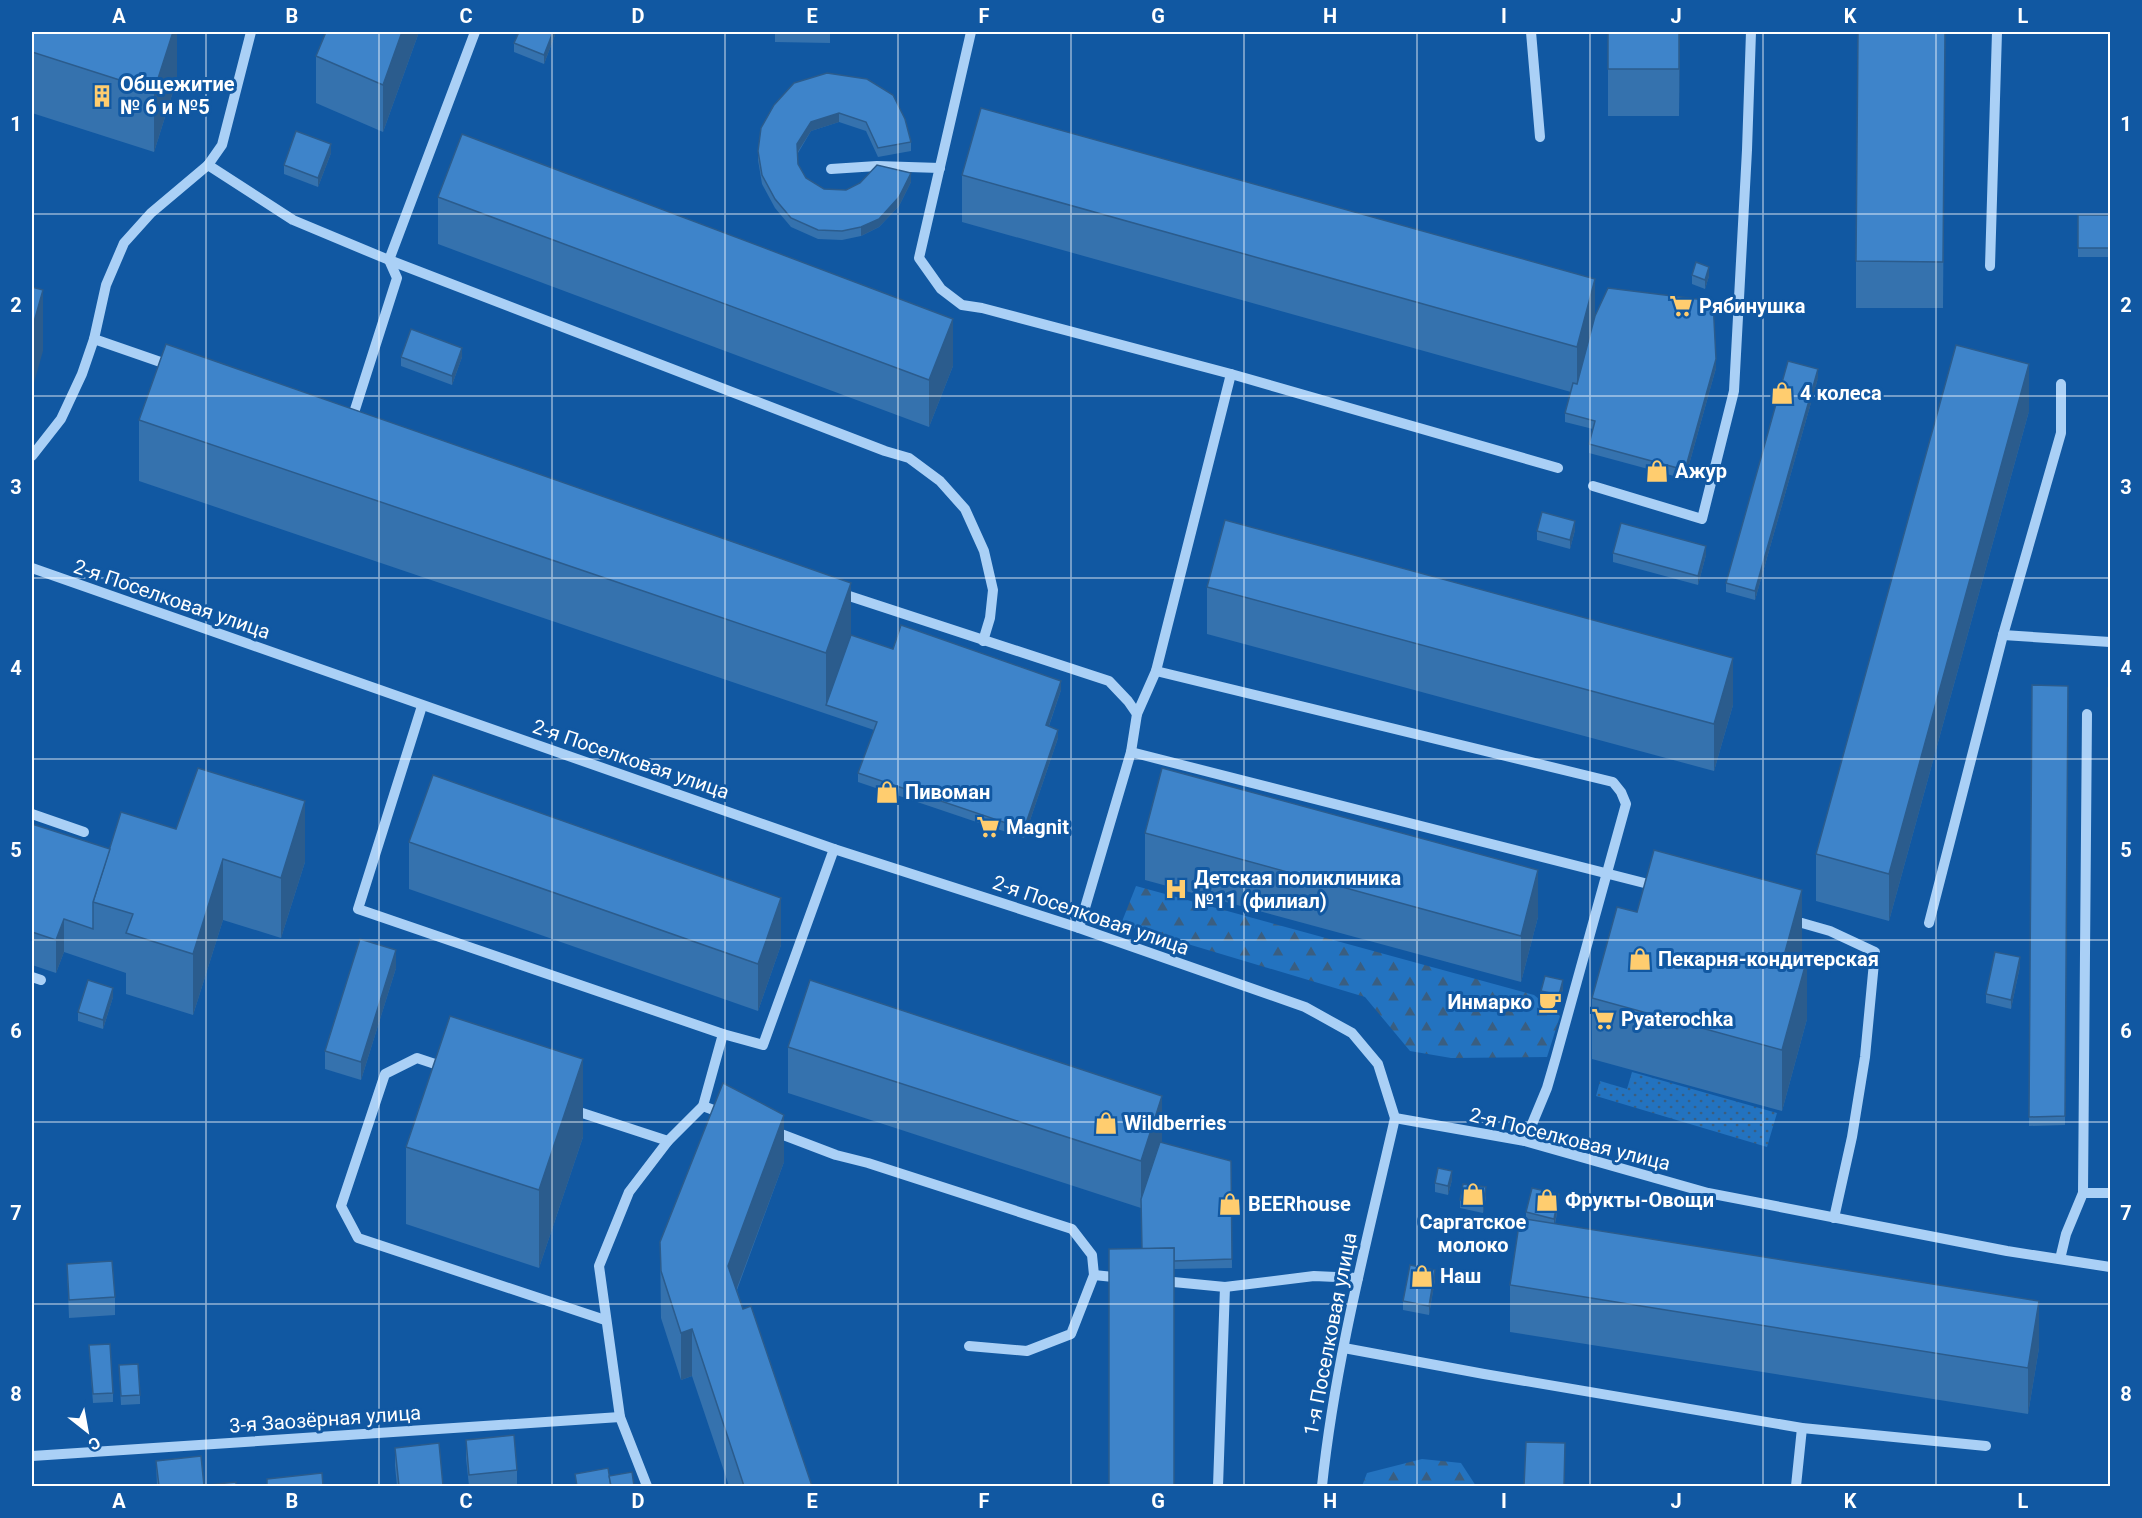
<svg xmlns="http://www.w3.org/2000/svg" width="2142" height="1518" font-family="Roboto,sans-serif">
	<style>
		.grass { fill: url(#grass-dots) }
		.forest { fill: url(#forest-firs) }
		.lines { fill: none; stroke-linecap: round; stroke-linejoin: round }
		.minor { stroke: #aad0f6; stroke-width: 10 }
		.wall { fill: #3572ae }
		.shaded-wall { fill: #2b5c8d }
		.building { fill: #3e84ca; stroke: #2b5c8d; stroke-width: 1.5 }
		.grid { fill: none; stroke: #fff; stroke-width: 1.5; stroke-opacity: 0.55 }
		.labels { text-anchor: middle; stroke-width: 6; stroke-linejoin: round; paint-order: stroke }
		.poi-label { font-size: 20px; font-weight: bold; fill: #fff; stroke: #1158a2; text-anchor: start }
		.street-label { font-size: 20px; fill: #fff; stroke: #1158a2 }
		.neatline { fill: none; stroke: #fff; stroke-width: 2 }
		.grid-label { font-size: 20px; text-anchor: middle; font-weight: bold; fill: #fff }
	</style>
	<defs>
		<pattern id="grass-dots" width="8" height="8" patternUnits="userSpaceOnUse" patternTransform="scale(1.5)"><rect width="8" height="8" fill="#2373c0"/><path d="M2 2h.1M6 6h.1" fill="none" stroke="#3a5e80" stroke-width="1.8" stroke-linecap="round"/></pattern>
		<pattern id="forest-firs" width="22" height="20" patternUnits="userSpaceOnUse" patternTransform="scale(1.5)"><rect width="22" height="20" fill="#2373c0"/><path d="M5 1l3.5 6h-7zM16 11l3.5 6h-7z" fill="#3a5e80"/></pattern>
	</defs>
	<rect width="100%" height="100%" fill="#1158a2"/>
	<polygon class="grass" points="1632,1072 1777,1113 1767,1147 1596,1096 1600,1081 1627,1089"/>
	<g class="forest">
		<polygon points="1136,886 1534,995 1560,1016 1547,1057 1451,1058 1410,1051 1365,997 1121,924"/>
		<polygon points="1422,1459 1461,1463 1476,1486 1362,1486 1367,1473"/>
	</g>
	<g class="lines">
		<g class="minor">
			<polyline points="971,32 919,258 941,289 962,305 982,308 1231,374 1558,468"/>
			<polyline points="1531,32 1540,137"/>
			<polyline points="208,165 293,220 389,260 885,451 909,458 940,481 965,509 984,551 993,590 990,618 983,641"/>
			<polyline points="831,169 877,166 940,168"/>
			<polyline points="1990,266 1997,32"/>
			<polyline points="94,339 172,366"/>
			<polyline points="351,422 397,278 389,260 475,32"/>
			<polyline points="32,456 61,419 82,374 94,339 106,285 124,243 151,213 208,165 222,145 251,32"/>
			<polyline points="1593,486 1702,519 1734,391 1747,150 1751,32"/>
			<polyline points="32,568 834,849 1079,928 1305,1007 1352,1033 1378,1064 1395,1118"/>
			<polyline points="837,592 1109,681 1128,701 1137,714"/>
			<polyline points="2003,635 2110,642"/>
			<polyline points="1156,671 1613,782 1621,792 1626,804 1556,1057 1547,1088 1525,1141"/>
			<polyline points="422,706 358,909 723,1034 763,1045 834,849"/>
			<polyline points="1131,752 1656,886"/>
			<polyline points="32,814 84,832"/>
			<polyline points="1788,919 1830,931 1875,952 1865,1057 1852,1137 1834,1218"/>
			<polyline points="1929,923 2003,635 2061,433 2061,384"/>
			<polyline points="1079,928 1131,752 1137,714 1156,671 1231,374"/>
			<polyline points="32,977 41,980"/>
			<polyline points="447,1068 417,1058 385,1074 341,1206 358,1238 605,1320"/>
			<polyline points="703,1106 724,1114"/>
			<polyline points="570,1109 668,1141"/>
			<polyline points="1395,1118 1525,1141 1708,1193 2007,1251 2110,1267"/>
			<polyline points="773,1131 836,1155 868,1163 1072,1229 1092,1255 1094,1275 1071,1334 1027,1351 969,1346"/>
			<polyline points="2083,1193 2087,714"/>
			<polyline points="2060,1259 2066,1234 2083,1193 2110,1193"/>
			<polyline points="1094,1275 1123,1278"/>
			<polyline points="1163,1281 1225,1287 1314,1276 1358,1278"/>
			<polyline points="1344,1348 1484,1374 1802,1428 1986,1446"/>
			<polyline points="32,1456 620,1417"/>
			<polyline points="647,1486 620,1417 599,1266 629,1192 668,1141 703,1106 723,1034"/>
			<polyline points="1218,1486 1225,1287"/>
			<path d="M1322,1486C1335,1362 1367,1240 1395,1118"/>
			<polyline points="1796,1486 1802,1428"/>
		</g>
	</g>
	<g class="wall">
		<polygon points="32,32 177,32 177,79 154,152 32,113"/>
		<polygon points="326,32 419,32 383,132 316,103 316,56"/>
		<polygon points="555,32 555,35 544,64 514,52 514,43"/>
		<polygon points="775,32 830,32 830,43 775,42"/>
		<polygon points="1608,32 1680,32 1679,116 1608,116"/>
		<polygon points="1945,32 1943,308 1856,308 1856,261"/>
		<polygon points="774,105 905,119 911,142 911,151 878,157 866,131 839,122 811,131 798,153 798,164 806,178 824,189 846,190 911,182 899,206 879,227 861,236 842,240 818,239 791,227 775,208 762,184 758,160 758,151"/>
		<polygon points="331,153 318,187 284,174 284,165"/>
		<polygon points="962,175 1595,316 1716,368 1685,479 1589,453 1589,444 1593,429 1565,422 1565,413 1571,392 962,222"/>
		<polygon points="438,197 953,366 929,427 438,244"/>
		<rect x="2078" y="215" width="32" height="42"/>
		<polygon points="1692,275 1709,276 1705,289 1692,284"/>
		<polygon points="401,357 462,357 452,385 401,366"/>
		<polygon points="1818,378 1755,600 1726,592 1726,583"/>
		<polygon points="2029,411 1889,921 1816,901 1816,854"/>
		<polygon points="139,420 851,635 893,649 1061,690 1049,726 1058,738 1024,838 858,782 858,773 874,730 139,481"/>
		<polygon points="1575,530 1570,549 1537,540 1537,531"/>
		<polygon points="1613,553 1706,555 1698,585 1613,562"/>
		<polygon points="1207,587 1733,705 1714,771 1207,634"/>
		<polygon points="2032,685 2068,686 2065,1125 2029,1126"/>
		<polygon points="32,824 110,849 176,829 305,862 281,938 223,920 193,1015 126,994 126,973 64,952 56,973 32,965"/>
		<polygon points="1145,833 1538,917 1521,982 1145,880"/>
		<polygon points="409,842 781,945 758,1011 409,889"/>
		<polygon points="1802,951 1800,957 1807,1019 1782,1111 1592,1059 1592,998"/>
		<polygon points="2020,966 2011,1009 1986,1003 1986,994"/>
		<polygon points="396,968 361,1080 325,1069 325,1051"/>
		<polygon points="1563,989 1559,1004 1541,999 1541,991"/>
		<polygon points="113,997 103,1029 78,1021 78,1012"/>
		<polygon points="788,1047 1231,1161 1232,1268 1174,1269 1142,1249 1141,1208 788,1093"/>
		<polygon points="583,1137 539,1268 406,1224 406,1147"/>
		<polygon points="784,1162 737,1290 743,1309 812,1486 729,1486 692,1376 681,1380 661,1318 660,1242"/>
		<polygon points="1452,1180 1448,1195 1435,1192 1435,1183"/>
		<polygon points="1486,1196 1483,1213 1460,1208 1460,1200"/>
		<polygon points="1559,1203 1555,1224 2039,1348 2028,1414 1510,1332 1510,1285 1526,1219 1526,1212"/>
		<polygon points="67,1264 115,1297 115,1315 69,1318"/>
		<polygon points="1435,1279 1429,1315 1403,1310 1403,1301"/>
		<polygon points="89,1345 113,1393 113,1402 93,1403"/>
		<polygon points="119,1365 140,1395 140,1404 121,1405"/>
		<polygon points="466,1440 517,1470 517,1486 469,1486 466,1458"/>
		<polygon points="395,1448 443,1486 397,1486 395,1466"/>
		<polygon points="156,1461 204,1486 157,1486"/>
	</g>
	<g class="shaded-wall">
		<polygon points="173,32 177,32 177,79 154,152 154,91"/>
		<polygon points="402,32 419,32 383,132 383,85"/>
		<polygon points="553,32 555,32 555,35 544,64 544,55"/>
		<polygon points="1679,32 1680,32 1679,116"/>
		<polygon points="839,113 839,122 811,131 797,153 797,144 811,122"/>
		<polygon points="331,144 331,153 318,187 318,178"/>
		<polygon points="911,173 911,182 899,206 879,227 861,236 861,227"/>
		<polygon points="1709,267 1709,276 1705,289 1705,280"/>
		<polygon points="1595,279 1595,325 1577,393 1577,347"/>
		<polygon points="43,290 43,351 32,390 32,329"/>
		<polygon points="953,319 953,366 929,427 929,380"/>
		<polygon points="462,348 462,357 452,385 452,376"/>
		<polygon points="1716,359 1716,368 1685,479 1685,470"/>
		<polygon points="2029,364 2029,411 1889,921 1889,874"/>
		<polygon points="1818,369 1818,378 1755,600 1755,591"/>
		<polygon points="1575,521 1575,530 1570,549 1570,540"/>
		<polygon points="1706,546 1706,555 1698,585 1698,576"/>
		<polygon points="851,583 851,644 826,705 826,653"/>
		<polygon points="1733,658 1733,705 1714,771 1714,724"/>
		<polygon points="1061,681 1061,690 1046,734 1046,725"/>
		<polygon points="1058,730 1058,738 1024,838 1024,829"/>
		<polygon points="305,801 305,862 281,938 281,878"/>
		<polygon points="223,859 223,920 193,1015 193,954"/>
		<polygon points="1538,870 1538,917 1521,982 1521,936"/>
		<polygon points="1802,890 1802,951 1785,1013 1785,952"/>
		<polygon points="781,898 781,945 758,1011 758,964"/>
		<polygon points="64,919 64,952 56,973 56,940"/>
		<polygon points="396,950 396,968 361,1080 361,1062"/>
		<polygon points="2020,957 2020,966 2011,1009 2011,1000"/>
		<polygon points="1807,959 1807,1019 1782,1111 1782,1050"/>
		<polygon points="1563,980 1563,989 1559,1004 1559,995"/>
		<polygon points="113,988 113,997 103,1029 103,1020"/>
		<polygon points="583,1059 583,1137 539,1268 539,1190"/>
		<polygon points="1162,1096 1162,1142 1141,1207 1141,1161"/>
		<polygon points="784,1115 784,1162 728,1312 728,1266"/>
		<polygon points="1452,1171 1452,1180 1448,1195 1448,1186"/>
		<polygon points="1486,1187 1486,1196 1483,1213 1483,1204"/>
		<polygon points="1559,1194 1559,1203 1554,1227 1554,1219"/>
		<polygon points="1435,1270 1435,1279 1429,1315 1429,1306"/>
		<polygon points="2039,1301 2039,1348 2028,1414 2028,1368"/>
		<polygon points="692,1329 692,1376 681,1380 681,1333"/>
	</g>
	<g class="building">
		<polygon points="32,32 173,32 154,91 32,52"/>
		<polygon points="326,32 402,32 383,85 316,56"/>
		<polygon points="519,32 553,32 544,55 514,43"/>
		<rect x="1608" y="32" width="71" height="37"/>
		<polygon points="1858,32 1945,32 1943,262 1856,261"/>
		<polygon points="827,73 867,79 893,95 905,119 911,142 878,148 866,122 839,113 811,122 797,144 798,164 806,178 824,189 846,190 860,183 877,165 911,173 899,197 879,219 861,227 842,231 818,230 791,218 775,199 762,175 758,151 761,128 774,105 794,83"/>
		<polygon points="981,108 1595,279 1577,347 962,175"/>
		<polygon points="296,131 331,144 318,178 284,165"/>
		<polygon points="462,134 953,319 929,380 438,197"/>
		<rect x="2078" y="215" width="32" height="33"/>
		<polygon points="1696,262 1709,267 1705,280 1692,275"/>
		<polygon points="32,287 43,290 32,329"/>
		<polygon points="1608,288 1713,301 1716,359 1685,470 1589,444 1595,421 1565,413 1573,383 1577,384 1595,316"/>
		<polygon points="411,329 462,348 452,376 401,357"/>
		<polygon points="166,344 851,583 826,653 139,420"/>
		<polygon points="1956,345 2029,364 1889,874 1816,854"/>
		<polygon points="1788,361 1818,369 1755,591 1726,583"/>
		<polygon points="1542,512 1575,521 1570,540 1537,531"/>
		<polygon points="1225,520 1733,658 1714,724 1207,587"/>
		<polygon points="1621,523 1706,546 1698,576 1613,553"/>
		<polygon points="901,625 1061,681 1046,725 1058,730 1024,829 858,773 877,722 826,705 851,635 893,649"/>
		<polygon points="2032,685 2068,686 2065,1116 2029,1117"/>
		<polygon points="2108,688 2110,688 2110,885"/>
		<polygon points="198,768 305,801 281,878 223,859 193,954 126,933 133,914 93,902 121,812 176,829"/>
		<polygon points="1162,768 1538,870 1521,936 1145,833"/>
		<polygon points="433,775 781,898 758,964 409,842"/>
		<polygon points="32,824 110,849 93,902 93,929 64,919 56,940 32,932"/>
		<polygon points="1654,850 1802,890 1785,952 1807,959 1782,1050 1592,998 1617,907 1637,912"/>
		<polygon points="360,939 396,950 361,1062 325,1051"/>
		<polygon points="1995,952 2020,957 2011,1000 1986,994"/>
		<polygon points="1545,976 1563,980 1559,995 1541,991"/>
		<polygon points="88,980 113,988 103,1020 78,1012"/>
		<polygon points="810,980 1162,1096 1141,1161 788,1047"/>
		<polygon points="450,1016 583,1059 539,1190 406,1147"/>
		<polygon points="723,1083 784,1115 728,1266 743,1309 751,1306 812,1486 744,1486 692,1329 681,1333 661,1271 660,1242"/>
		<polygon points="1160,1142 1231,1161 1232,1259 1174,1261 1174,1248 1142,1249 1141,1199"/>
		<polygon points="1438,1168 1452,1171 1448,1186 1435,1183"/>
		<polygon points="1463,1184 1486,1187 1483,1204 1460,1200"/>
		<polygon points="1532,1188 1559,1194 1554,1219 1526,1212"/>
		<polygon points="1520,1218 2039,1301 2028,1368 1510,1285"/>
		<polygon points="1174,1248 1174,1486 1109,1486 1109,1249"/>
		<polygon points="112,1261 115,1297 69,1300 67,1264"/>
		<polygon points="1410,1265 1435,1270 1429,1306 1403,1301"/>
		<polygon points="110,1344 113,1393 93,1394 89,1345"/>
		<polygon points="138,1364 140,1395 121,1396 119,1365"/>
		<polygon points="514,1435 517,1470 469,1475 466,1440"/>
		<polygon points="1526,1442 1565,1443 1564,1486 1524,1486"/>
		<polygon points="439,1443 443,1486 399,1486 395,1448"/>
		<polygon points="201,1456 204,1486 159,1486 156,1461"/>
		<polygon points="608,1468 611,1486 577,1486 575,1474"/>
		<polygon points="632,1472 634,1486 611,1486 609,1476"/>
		<polygon points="322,1473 323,1486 267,1486 267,1479"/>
		<polygon points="236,1482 236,1486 207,1486 207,1485"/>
	</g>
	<path class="grid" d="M206,32V1486M379,32V1486M552,32V1486M725,32V1486M898,32V1486M1071,32V1486M1244,32V1486M1417,32V1486M1590,32V1486M1763,32V1486M1936,32V1486M32,214H2110M32,396H2110M32,578H2110M32,759H2110M32,940H2110M32,1122H2110M32,1304H2110"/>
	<defs>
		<g id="building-bare" transform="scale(1.8)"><path d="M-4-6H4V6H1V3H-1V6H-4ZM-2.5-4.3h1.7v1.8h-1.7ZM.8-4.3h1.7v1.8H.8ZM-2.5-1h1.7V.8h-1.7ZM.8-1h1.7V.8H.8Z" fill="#ffcd6f" stroke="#1158a2" stroke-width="2.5" paint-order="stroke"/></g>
		<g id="supermarket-bare" transform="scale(1.8)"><path d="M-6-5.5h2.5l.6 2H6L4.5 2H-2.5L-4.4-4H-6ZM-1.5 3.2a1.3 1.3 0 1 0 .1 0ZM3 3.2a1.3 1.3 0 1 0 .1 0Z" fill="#ffcd6f" stroke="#1158a2" stroke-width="2.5" paint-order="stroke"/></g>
		<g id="shop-bare" transform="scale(1.8)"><path d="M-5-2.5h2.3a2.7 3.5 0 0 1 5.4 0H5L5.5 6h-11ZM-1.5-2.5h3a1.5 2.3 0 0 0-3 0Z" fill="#ffcd6f" stroke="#1158a2" stroke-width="2.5" paint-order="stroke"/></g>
		<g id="hospital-bare" transform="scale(1.8)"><path d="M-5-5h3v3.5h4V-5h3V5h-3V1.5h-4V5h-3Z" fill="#ffcd6f" stroke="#1158a2" stroke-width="2.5" paint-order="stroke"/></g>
		<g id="cafe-bare" transform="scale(1.8)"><path d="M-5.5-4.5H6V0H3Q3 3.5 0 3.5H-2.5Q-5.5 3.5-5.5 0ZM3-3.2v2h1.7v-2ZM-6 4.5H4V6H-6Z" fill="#ffcd6f" stroke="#1158a2" stroke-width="2.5" paint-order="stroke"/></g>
	</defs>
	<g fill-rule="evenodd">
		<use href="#building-bare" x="102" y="96"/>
		<use href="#supermarket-bare" x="1681" y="306"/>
		<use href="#shop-bare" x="1782" y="393"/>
		<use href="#shop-bare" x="1657" y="471"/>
		<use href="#shop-bare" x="887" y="792"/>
		<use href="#supermarket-bare" x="988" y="827"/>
		<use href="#hospital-bare" x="1176" y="889"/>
		<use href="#shop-bare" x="1640" y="959"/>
		<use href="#cafe-bare" x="1550" y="1002"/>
		<use href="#supermarket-bare" x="1603" y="1019"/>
		<use href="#shop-bare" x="1106" y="1123"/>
		<use href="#shop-bare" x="1473" y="1194"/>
		<use href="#shop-bare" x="1547" y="1200"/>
		<use href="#shop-bare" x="1230" y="1204"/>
		<use href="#shop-bare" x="1422" y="1276"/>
	</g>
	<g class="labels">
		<g class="poi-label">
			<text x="120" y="91">Общежитие<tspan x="120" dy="23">№ 6 и №5</tspan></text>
			<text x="1699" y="313">Рябинушка</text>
			<text x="1800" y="400">4 колеса</text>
			<text x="1675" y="478">Ажур</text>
			<text x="905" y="799">Пивоман</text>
			<text x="1006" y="834">Magnit</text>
			<text x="1194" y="885">Детская поликлиника<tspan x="1194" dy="23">№11 (филиал)</tspan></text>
			<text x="1658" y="966">Пекарня-кондитерская</text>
			<text x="1532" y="1009" text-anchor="end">Инмарко</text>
			<text x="1621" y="1026">Pyaterochka</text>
			<text x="1124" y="1130">Wildberries</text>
			<text x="1565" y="1207">Фрукты-Овощи</text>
			<text x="1248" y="1211">BEERhouse</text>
			<text x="1473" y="1229" text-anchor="middle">Саргатское<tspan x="1473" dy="23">молоко</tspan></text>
			<text x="1440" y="1283">Наш</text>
		</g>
		<g class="street-label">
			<text transform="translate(172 599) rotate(19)" y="7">2-я Поселковая улица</text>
			<text transform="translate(631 759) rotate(19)" y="7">2-я Поселковая улица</text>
			<text transform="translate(1091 915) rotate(19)" y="7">2-я Поселковая улица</text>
			<text transform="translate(1570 1139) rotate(14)" y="7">2-я Поселковая улица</text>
			<text transform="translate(1330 1334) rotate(-79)" y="7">1-я Поселковая улица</text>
			<text transform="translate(325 1419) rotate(-4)" y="7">3-я Заозёрная улица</text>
		</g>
	</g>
	<rect width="2142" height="1518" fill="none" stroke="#1158a2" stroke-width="66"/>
	<g transform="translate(87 1431) rotate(149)" stroke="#1158a2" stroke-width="4.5" paint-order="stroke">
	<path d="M0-4.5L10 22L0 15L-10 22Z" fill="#ffffff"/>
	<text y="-9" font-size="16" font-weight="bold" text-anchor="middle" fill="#ffffff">С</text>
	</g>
	<rect x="33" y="33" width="2076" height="1452" class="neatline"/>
	<g class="grid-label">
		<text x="119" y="23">A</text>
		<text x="292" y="23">B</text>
		<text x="466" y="23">C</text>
		<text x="638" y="23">D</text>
		<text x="812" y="23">E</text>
		<text x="984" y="23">F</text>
		<text x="1158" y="23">G</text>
		<text x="1330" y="23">H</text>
		<text x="1504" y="23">I</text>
		<text x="1676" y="23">J</text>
		<text x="1850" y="23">K</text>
		<text x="2023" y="23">L</text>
		<text x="16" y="131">1</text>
		<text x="2126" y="131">1</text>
		<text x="16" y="312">2</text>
		<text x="2126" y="312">2</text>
		<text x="16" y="494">3</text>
		<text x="2126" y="494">3</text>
		<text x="16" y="675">4</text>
		<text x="2126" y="675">4</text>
		<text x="16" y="857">5</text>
		<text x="2126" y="857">5</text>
		<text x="16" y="1038">6</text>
		<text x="2126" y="1038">6</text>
		<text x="16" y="1220">7</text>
		<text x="2126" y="1220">7</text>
		<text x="16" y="1401">8</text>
		<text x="2126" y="1401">8</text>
		<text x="119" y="1508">A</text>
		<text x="292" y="1508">B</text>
		<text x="466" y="1508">C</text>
		<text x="638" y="1508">D</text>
		<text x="812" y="1508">E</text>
		<text x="984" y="1508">F</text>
		<text x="1158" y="1508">G</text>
		<text x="1330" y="1508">H</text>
		<text x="1504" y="1508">I</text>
		<text x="1676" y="1508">J</text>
		<text x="1850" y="1508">K</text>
		<text x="2023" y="1508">L</text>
	</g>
</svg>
